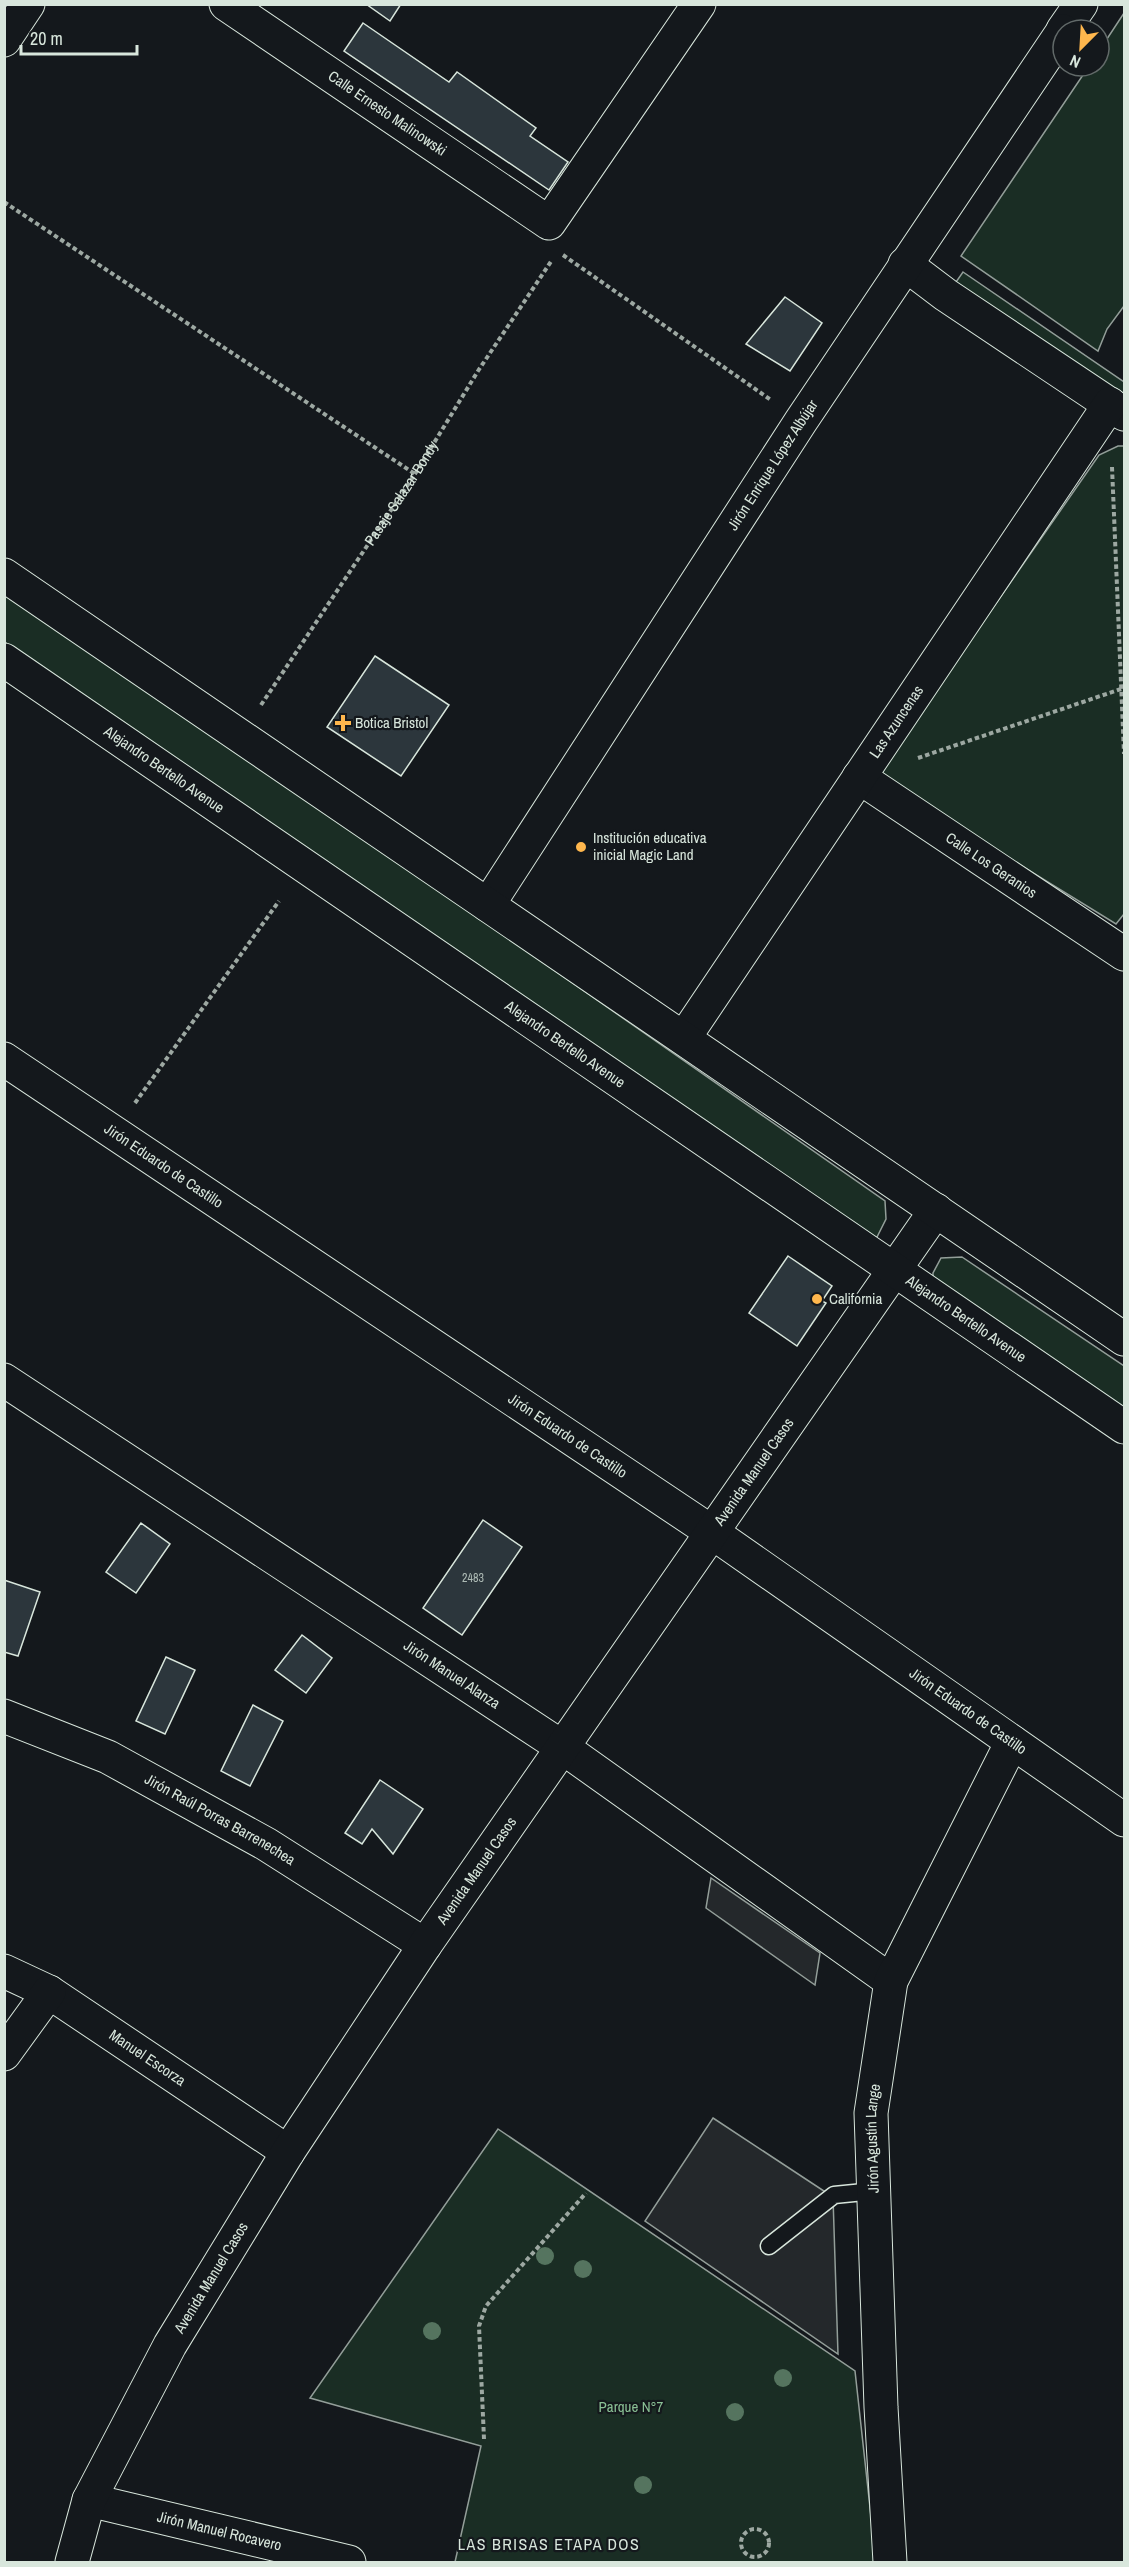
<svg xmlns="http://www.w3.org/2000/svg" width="1129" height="2567" font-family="'Archivo Narrow',sans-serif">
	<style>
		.green { fill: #1a2d24; stroke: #939e99; stroke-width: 1.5 }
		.parking { fill: #24282b; stroke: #939e99; stroke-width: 1.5 }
		.building { fill: #2c363c; stroke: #d8e6dc; stroke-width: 1.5 }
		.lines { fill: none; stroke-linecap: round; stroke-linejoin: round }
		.lane-casing { stroke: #d8e6dc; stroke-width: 19 }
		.street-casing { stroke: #d8e6dc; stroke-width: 35 }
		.secondary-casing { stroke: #d8e6dc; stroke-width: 35 }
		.path { stroke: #9da8a2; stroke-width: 4; stroke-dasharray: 4.5 3; stroke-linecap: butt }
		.lane { stroke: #14181c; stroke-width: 16 }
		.street { stroke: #14181c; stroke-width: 33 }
		.secondary { stroke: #14181c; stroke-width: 33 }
		.tree { fill: #55745f }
		.poi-dot { fill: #ffb74d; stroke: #14181c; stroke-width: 2 }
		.labels { text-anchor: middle; stroke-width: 4.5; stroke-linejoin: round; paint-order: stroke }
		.number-label { font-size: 12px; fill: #adbab4 }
		.street-label { font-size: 15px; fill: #d8e6dc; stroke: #14181c }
		.poi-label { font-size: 15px; fill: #d8e6dc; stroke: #14181c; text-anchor: start }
		.park-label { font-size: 15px; fill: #8ac095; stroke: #14181c }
		.neighbourhood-label { font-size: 16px; letter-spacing: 1.5px; fill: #d8e6dc; stroke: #14181c }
	</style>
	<rect width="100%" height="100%" fill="#14181c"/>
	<g class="green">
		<polygon points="1124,13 1124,306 1107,329 1098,351 961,256 1089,66 1099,66 1099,51"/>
		<polygon points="963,272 1124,382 1124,398 956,282"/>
		<polygon points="1118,446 1124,446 1124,914 1116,924 876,776 1099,455"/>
		<polygon points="4,586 885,1201 886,1219 877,1237 855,1238 5,642"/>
		<polygon points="962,1257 1124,1366 1124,1414 933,1287 933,1273 941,1258"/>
		<polygon points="498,2129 855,2371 876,2562 455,2562 481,2446 310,2398"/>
	</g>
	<g class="parking">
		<polygon points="711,1878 820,1953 815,1985 706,1908"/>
		<polygon points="713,2118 833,2197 838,2354 645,2221"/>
	</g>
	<g class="building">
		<polygon points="366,4 401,4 390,21"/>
		<polygon points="363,23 449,82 457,72 536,128 530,136 568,162 549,190 344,51"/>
		<polygon points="785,297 822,323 790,371 746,344"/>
		<polygon points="375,656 449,705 401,776 327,727"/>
		<polygon points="788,1256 832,1286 822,1301 826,1303 797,1346 749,1313"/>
		<polygon points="483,1520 522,1547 462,1635 423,1608"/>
		<polygon points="141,1523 170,1544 136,1593 106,1572"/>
		<polygon points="4,1580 40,1592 18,1656 4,1652"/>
		<polygon points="302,1635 332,1658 306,1693 275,1670"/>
		<polygon points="166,1657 195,1670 165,1734 136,1721"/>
		<polygon points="253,1705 283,1721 250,1786 221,1771"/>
		<polygon points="380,1780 423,1809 393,1854 372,1829 362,1844 345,1833"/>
	</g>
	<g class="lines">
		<g class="lane-casing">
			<polyline id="lane" points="769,2246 834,2195 874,2191"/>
		</g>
		<g class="street-casing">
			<g id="street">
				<path id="s2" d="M226,4L549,223L699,4"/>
				<polyline points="1063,30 1081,4"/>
				<polyline points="4,40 28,4"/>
				<polyline points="905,264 946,295 1124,414"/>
				<path id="s3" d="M859,777L1124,954"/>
				<path id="s4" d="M488,905L801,421L1063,31"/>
				<path id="s5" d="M684,1038L1110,404"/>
				<path id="s6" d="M4,1059L713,1533L1124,1820"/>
				<path id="s7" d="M4,1380L562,1747L891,1981"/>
				<path id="s8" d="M4,1716L108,1757L266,1844L425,1945"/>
				<path id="s9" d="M4,1971L49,1992L288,2152"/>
				<polyline points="4,2054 49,1992"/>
				<path id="s10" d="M89,2500L349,2562"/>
				<path id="s11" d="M72,2562L89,2500L170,2345L288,2152L425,1945L936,1210"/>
				<path id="s12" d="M890,2562L881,2407L871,2113L891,1981L1012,1742"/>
			</g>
		</g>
		<g class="secondary-casing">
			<g id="secondary">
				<polyline points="4,575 1124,1339"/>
				<path id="s13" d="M4,660L1124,1427"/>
			</g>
		</g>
		<g class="path">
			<polyline points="4,202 415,474"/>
			<polyline points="563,255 771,400"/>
			<polyline points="1112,467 1124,754"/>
			<path id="s1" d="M261,705L415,474L478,371L552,260"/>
			<polyline points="918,758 1124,688"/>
			<polyline points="135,1103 279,901"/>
			<polyline points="484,2439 479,2326 486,2306 586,2193"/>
			<circle cx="755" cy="2543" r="14"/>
		</g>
		<use href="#lane" class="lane"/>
		<use href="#street" class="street"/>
		<use href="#secondary" class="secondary"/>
	</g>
	<g class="tree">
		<circle cx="545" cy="2256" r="9"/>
		<circle cx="583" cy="2269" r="9"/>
		<circle cx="432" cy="2331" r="9"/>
		<circle cx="783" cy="2378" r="9"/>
		<circle cx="735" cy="2412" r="9"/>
		<circle cx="643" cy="2485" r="9"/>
	</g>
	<g class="poi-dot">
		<path d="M340 714h6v6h6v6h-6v6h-6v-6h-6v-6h6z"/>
		<circle cx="581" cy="847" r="6"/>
		<circle cx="817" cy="1299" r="6"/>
	</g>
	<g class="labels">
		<g class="number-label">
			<text x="473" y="1582">2483</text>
		</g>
		<g class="street-label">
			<text dy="5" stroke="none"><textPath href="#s2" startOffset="195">Calle Ernesto Malinowski</textPath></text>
			<text dy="5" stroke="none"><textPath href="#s4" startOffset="524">Jirón Enrique López Albújar</textPath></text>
			<text dy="5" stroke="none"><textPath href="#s1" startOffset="254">Pasaje Salazar Bondy</textPath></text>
			<text dy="5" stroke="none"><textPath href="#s5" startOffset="381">Las Azuncenas</textPath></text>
			<text dy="5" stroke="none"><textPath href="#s13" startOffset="194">Alejandro Bertello Avenue</textPath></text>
			<text dy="5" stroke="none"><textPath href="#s3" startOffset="159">Calle Los Geranios</textPath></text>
			<text dy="5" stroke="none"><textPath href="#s13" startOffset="680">Alejandro Bertello Avenue</textPath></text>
			<text dy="5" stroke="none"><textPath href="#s6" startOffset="192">Jirón Eduardo de Castillo</textPath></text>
			<text dy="5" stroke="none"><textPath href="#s13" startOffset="1166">Alejandro Bertello Avenue</textPath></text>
			<text dy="5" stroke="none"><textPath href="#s6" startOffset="678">Jirón Eduardo de Castillo</textPath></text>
			<text dy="5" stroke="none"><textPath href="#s11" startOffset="1290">Avenida Manuel Casos</textPath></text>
			<text dy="5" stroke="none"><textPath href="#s7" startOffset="536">Jirón Manuel Alanza</textPath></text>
			<text dy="5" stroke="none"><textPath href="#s6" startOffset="1164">Jirón Eduardo de Castillo</textPath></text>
			<text dy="5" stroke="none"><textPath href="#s8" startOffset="240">Jirón Raúl Porras Barrenechea</textPath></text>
			<text dy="5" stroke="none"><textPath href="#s11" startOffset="804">Avenida Manuel Casos</textPath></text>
			<text dy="5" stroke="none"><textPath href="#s9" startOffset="168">Manuel Escorza</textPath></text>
			<text dy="5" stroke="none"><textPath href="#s12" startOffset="424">Jirón Agustín Lange</textPath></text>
			<text dy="5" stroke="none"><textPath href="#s11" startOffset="318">Avenida Manuel Casos</textPath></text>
			<text dy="5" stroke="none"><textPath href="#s10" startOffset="134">Jirón Manuel Rocavero</textPath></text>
		</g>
		<g class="poi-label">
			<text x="355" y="728">Botica Bristol</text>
			<text x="593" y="843">Institución educativa<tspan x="593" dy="17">inicial Magic Land</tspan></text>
			<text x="829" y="1304">California</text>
		</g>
		<g class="park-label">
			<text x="631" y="2412">Parque N°7</text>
		</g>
		<g class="neighbourhood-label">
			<text x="549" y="2550">LAS BRISAS ETAPA DOS</text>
		</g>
	</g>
	<rect width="1129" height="2567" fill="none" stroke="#d8e6dc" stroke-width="12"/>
	<g transform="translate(1081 48) rotate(204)"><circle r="28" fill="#14181c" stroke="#626a69" stroke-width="1.5"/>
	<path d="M0-4.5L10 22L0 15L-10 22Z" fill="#ffb74d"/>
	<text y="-9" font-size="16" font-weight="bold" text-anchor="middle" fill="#d8e6dc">N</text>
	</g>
	<path d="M21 45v9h116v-9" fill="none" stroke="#d8e6dc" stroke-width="3"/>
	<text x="30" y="45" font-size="18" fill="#d8e6dc" stroke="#14181c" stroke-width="4.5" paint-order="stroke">20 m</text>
</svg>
